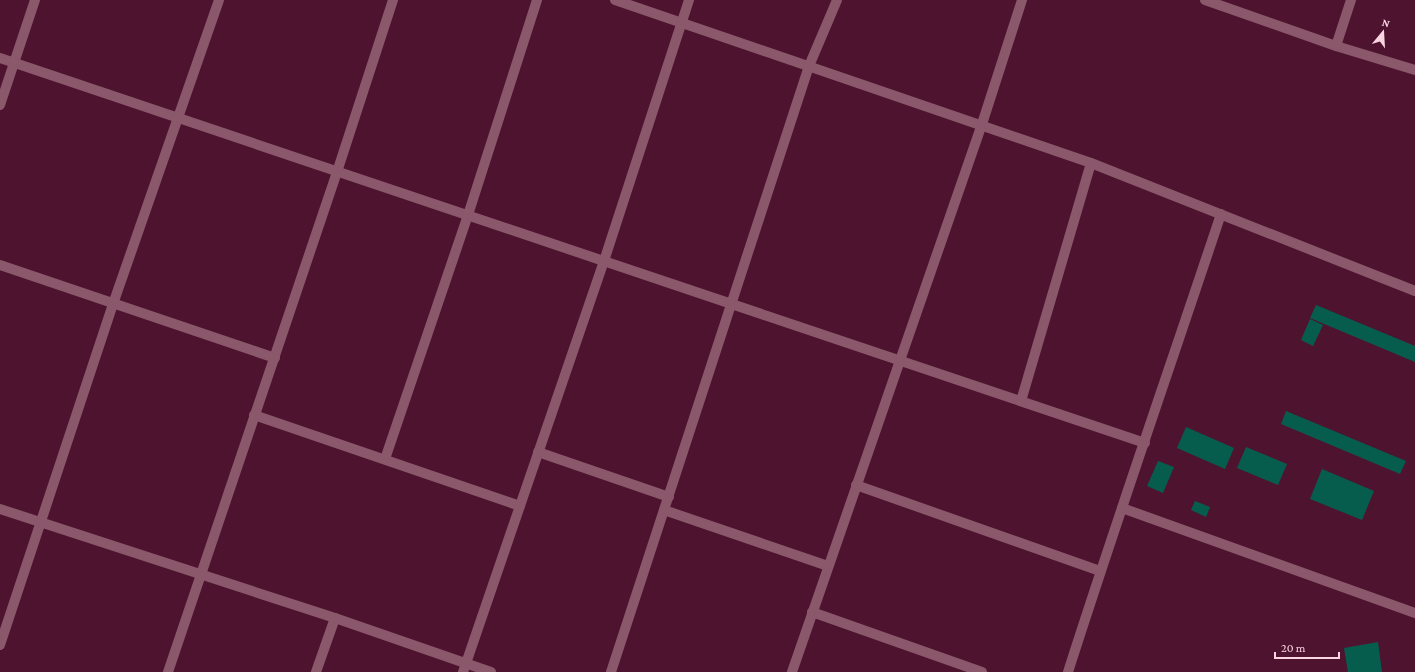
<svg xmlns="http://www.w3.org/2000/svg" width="1415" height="672" font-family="'Crimson Pro',serif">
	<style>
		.building { fill: #065d4d }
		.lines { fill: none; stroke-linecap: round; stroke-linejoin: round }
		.minor { stroke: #8a586a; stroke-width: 10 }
	</style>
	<rect width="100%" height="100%" fill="#4e142f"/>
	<g class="building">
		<polygon points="1316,305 1415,346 1415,362 1310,318"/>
		<polygon points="1310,319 1323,325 1313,346 1301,340"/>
		<polygon points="1286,411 1406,461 1400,474 1281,424"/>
		<polygon points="1186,427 1234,448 1225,469 1177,448"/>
		<polygon points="1246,447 1287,464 1278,485 1237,468"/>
		<polygon points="1158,461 1174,467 1163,493 1147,486"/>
		<polygon points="1322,469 1374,491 1362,520 1310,499"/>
		<polygon points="1195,501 1210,507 1206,517 1191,510"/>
		<polygon points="1378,642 1382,672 1348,672 1344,648"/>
	</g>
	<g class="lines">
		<g class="minor">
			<polyline points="615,0 1091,163 1415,291"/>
			<polyline points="1205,0 1336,46 1415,70"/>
			<polyline points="1336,46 1351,0"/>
			<polyline points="0,58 1145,443"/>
			<polyline points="0,105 35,0"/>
			<polyline points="0,265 275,358"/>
			<polyline points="1021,401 1091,163"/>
			<polyline points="254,415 520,506"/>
			<polyline points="538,452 669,497"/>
			<polyline points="385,459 468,215 537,0"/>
			<polyline points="856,485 1100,571"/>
			<polyline points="1122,508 1415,613"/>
			<polyline points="0,509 335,618 491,672"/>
			<polyline points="664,510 828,566"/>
			<polyline points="812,612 982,672"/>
			<polyline points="0,645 113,304 219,0"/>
			<polyline points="168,672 337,172 393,0"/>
			<polyline points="316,672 335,618"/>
			<polyline points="463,672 604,261 689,0"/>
			<polyline points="611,672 809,66 837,0"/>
			<polyline points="792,672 982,124 1022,0"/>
			<path d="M1068,672C1117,519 1170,367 1221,214"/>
		</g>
	</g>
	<g transform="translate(1383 32) rotate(18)" stroke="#4e142f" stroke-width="3" paint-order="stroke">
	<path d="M0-3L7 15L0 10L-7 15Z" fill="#fbd5e2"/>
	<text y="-6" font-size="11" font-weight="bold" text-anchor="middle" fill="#fbd5e2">N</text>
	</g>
	<path d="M1275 652v6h64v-6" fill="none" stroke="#fbd5e2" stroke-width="2"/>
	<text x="1281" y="652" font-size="12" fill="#fbd5e2" stroke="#4e142f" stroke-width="3" paint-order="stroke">20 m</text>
</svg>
